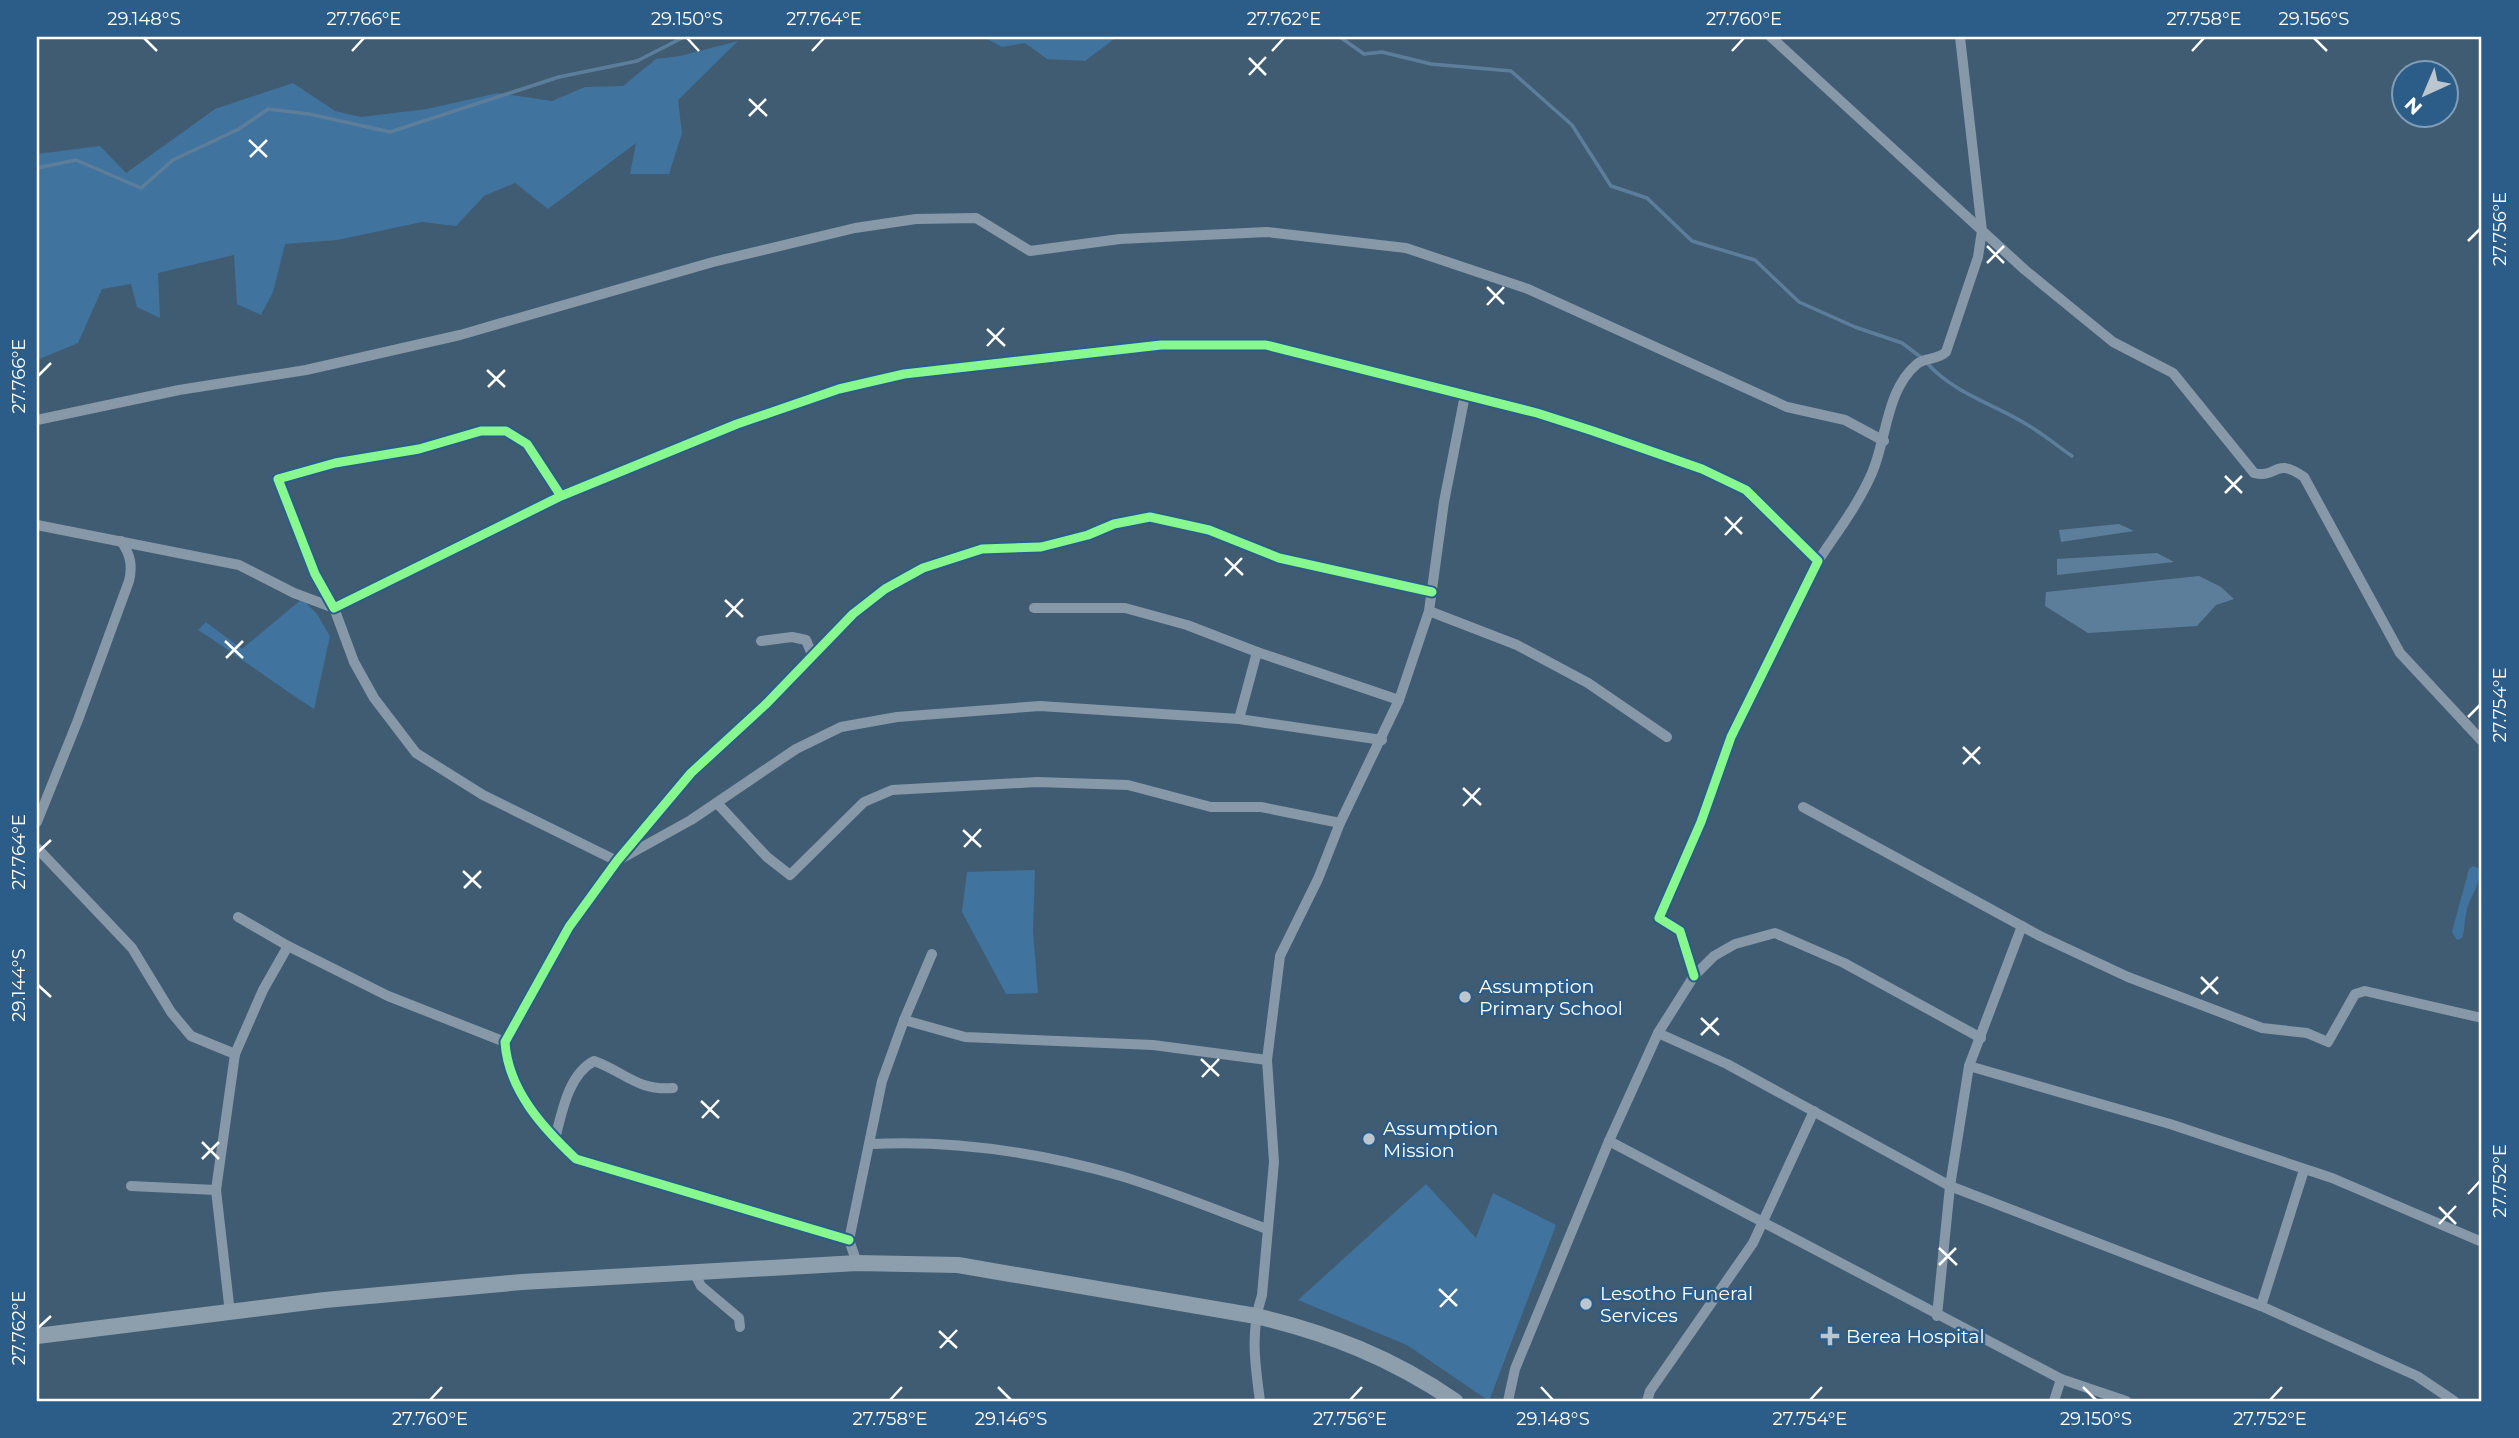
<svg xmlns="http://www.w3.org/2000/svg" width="2519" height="1438" font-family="Montserrat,sans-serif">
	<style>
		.green { fill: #40739d }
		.water { fill: #5d7e9a }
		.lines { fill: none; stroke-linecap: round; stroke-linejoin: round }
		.stream { stroke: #5d7e9a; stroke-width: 3.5 }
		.minor { stroke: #8798a8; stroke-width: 10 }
		.secondary { stroke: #8d9fad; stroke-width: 16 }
		.cycleway-casing { stroke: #2b5d88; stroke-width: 13 }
		.cycleway { stroke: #87f88f; stroke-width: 9 }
		.ticks { fill: none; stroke: #fff; stroke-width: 2.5 }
		.poi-dot { fill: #bcc6ce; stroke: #2b5d88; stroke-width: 2.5 }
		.labels { text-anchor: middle; stroke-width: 5; stroke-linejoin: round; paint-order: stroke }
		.poi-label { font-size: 19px; fill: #fff; stroke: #2b5d88; text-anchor: start }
		.neatline { fill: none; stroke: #fff; stroke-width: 2.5 }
		.ticks-label { font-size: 18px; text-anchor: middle; fill: #fff }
	</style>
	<rect width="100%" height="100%" fill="#405c73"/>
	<g class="green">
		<polygon points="984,37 1117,37 1085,61 1047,59 1025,43 1002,47"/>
		<polygon points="738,41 678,100 682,133 669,174 630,174 636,143 548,209 515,183 484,196 456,226 422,222 337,240 285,244 273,292 261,315 237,304 234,255 158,273 160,318 137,307 131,284 102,289 78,343 37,360 37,154 100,146 126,173 215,109 293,83 335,111 361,117 427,109 498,93 552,101 585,87 623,86 656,59 680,56"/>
		<path d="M302,599L317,614L330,636L314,709C274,684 238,655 198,630L206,622L242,649Z"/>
		<path d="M2473,866L2480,869C2480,887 2468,899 2466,914C2464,922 2465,930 2462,938L2457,940L2452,932L2469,869Z"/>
		<polygon points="1035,870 1033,931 1038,993 1006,994 962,912 967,872"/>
		<polygon points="1426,1184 1476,1238 1493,1193 1556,1225 1489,1401 1407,1345 1298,1300"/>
	</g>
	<g class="water">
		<polygon points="2119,524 2134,531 2061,542 2059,530"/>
		<polygon points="2157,553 2174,562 2057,575 2057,559"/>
		<polygon points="2199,576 2221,587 2234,599 2216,605 2197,626 2088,633 2045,606 2046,592"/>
	</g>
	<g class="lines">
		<g class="stream">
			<polyline points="1340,37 1364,54 1382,52 1431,64 1511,71 1572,125 1611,186 1647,198 1692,241 1755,260 1799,302 1855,327 1902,343 1922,358"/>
			<polyline points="37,168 76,160 141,188 173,160 239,129 268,109 309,114 390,132 559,77 637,61 684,37"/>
			<path d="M1927,363C1953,392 1988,402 2021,421C2039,431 2055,444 2072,456"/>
		</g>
		<g class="minor">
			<path d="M1771,37L2025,270L2113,342L2173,373L2254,473C2278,479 2274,456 2304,477L2400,653L2482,741"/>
			<polyline points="37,420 179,390 306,370 460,335 713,262 855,228 916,219 976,218 1030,251 1120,239 1267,232 1406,248 1528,289 1787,407 1845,420 1884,441"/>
			<polyline points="561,496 527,444 506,431 481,431 419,449 335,463 278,479 315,574 334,608 561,496 737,424 839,389 904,374 1161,345 1266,345 1537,413 1593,431 1702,469 1746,490 1818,561 1731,737 1701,822 1659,918 1680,931 1694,976"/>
			<polyline points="37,525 239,565 294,593 334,608 354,662 374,698 416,753 483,795 617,861 691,820 796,749 841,727 897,717 1040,706 1239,719 1382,740"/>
			<path d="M1818,561C1837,532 1858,505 1872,473C1887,438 1886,390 1917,364C1925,357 1938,360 1946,352L1978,257L1982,231L1960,37"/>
			<polyline points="1034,608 1125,608 1187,625 1257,652 1239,719"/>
			<polyline points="1429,611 1517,645 1588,683 1667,737"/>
			<polyline points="761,641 792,637 806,640 813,657"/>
			<polyline points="1257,652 1399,700"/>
			<polyline points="717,803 767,857 790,875 864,802 892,790 1037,782 1128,785 1211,807 1261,807 1340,823"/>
			<polyline points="1803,807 2040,936 2128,977 2262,1028 2307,1033 2328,1042 2355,994 2365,991 2482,1018"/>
			<path d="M37,822L78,720L129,581C133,565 130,554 121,541"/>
			<polyline points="37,848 132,948 171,1012 191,1036 235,1054"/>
			<polyline points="238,917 288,946 388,996 505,1042"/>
			<polyline points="904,1020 965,1037 1153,1045 1267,1060"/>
			<polyline points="1658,1033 1727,1064 1950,1186 2261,1306 2417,1376 2454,1401"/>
			<polyline points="1969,1066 2170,1124 2332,1178 2482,1242"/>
			<path d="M555,1139C562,1112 568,1075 594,1061C625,1072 637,1091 673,1088"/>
			<polyline points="1609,1141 2061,1379 2126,1401"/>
			<path d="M872,1144C955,1140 1041,1153 1121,1176C1170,1191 1219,1211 1267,1229"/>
			<polyline points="131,1186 216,1190"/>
			<path d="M849,1240L576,1159C543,1128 508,1090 505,1042L569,927L617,861L691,773L765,705L853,614L885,589L923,568L982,549L1041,547L1088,535L1114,524L1150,517L1209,530L1279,558L1432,592"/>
			<polyline points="857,1263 849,1240 882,1081 904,1020 932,954"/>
			<polyline points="695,1274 701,1286 739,1318 740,1327"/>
			<polyline points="2261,1306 2304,1170"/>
			<polyline points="230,1313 216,1190 235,1054 263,990 288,946"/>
			<polyline points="1937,1316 1950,1186 1969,1066 2022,926"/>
			<path d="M1260,1401C1255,1364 1250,1332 1262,1295L1274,1162L1267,1060L1280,956L1318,879L1340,823L1399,700L1429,611L1444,502L1465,395"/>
			<polyline points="1508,1401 1515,1369 1609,1141 1658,1033 1694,976 1714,956 1735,944 1775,933 1844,963 1981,1038"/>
			<polyline points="1647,1401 1650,1391 1753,1243 1814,1111"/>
			<polyline points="2054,1401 2061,1379"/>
		</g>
		<path class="secondary" d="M37,1336L325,1300L522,1282L857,1263L958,1265L1256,1316C1329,1333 1392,1358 1455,1401"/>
		<g class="cycleway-casing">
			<g id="cycleway">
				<polyline points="561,496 527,444 506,431 481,431 419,449 335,463 278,479 315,574 334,608 561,496 737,424 839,389 904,374 1161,345 1266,345 1537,413 1593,431 1702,469 1746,490 1818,561 1731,737 1701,822 1659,918 1680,931 1694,976"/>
				<path d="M849,1240L576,1159C543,1128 508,1090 505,1042L569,927L617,861L691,773L765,705L853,614L885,589L923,568L982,549L1041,547L1088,535L1114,524L1150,517L1209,530L1279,558L1432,592"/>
			</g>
		</g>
		<use href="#cycleway" class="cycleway"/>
	</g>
	<path class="ticks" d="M144,38L157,51M687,38L699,51M2314,38L2327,51M352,51L364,38M812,51L824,38M1272,51L1284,38M1732,51L1744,38M2192,51L2204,38M1249,58L1266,75M1249,75L1266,57M749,99L767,116M749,116L766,99M249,140L267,157M250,157L267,140M2468,241L2480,229M1987,246L2004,263M1987,263L2004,246M1487,287L1504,304M1487,305L1504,287M987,329L1005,346M987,346L1004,328M487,370L505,387M38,376L51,363M488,387L505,370M2225,476L2242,493M2225,493L2242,476M1725,517L1742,534M1725,535L1742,517M1225,558L1243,575M1225,576L1242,558M725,600L743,617M726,617L743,599M225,641L243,658M226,658L243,641M2468,717L2480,705M1963,747L1980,764M1963,764L1980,747M1463,788L1481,805M1463,806L1480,788M963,830L981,847M964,847L981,829M38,852L51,840M463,871L481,888M464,888L481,871M2201,977L2218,994M38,985L51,997M2201,994L2218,977M1701,1018L1719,1035M1701,1035L1718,1018M1201,1059L1219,1076M1202,1077L1219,1059M701,1101L719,1118M702,1118L719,1100M202,1142L219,1159M202,1159L219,1142M2468,1194L2480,1181M2439,1207L2456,1224M2439,1224L2456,1206M1939,1248L1957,1265M1939,1265L1956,1248M1439,1289L1457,1306M1440,1307L1457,1289M38,1328L51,1316M939,1331L957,1348M940,1348L957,1330M998,1387L1011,1400M1541,1387L1553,1400M2083,1387L2096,1400M430,1400L442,1387M890,1400L902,1387M1350,1400L1362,1387M1810,1400L1822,1387M2270,1400L2282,1387"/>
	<g class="poi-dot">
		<circle cx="1465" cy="997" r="7"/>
		<circle cx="1369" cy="1139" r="7"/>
		<circle cx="1586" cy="1304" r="7"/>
		<path d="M1826.5 1325.5h7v7h7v7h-7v7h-7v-7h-7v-7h7z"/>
	</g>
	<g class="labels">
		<g class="poi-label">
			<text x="1479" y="993">Assumption<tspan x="1479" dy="22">Primary School</tspan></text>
			<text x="1383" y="1135">Assumption<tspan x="1383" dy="22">Mission</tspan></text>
			<text x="1600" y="1300">Lesotho Funeral<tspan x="1600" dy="22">Services</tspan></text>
			<text x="1846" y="1343">Berea Hospital</text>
		</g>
	</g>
	<rect width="2519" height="1438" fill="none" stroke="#2b5d88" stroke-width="77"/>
	<g transform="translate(2425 94) rotate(224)"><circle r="33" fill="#2b5d88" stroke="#809eb8" stroke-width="2"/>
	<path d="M0-5L12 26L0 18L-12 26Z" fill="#bcc6ce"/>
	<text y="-10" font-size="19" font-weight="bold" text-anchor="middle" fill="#ffffff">N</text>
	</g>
	<rect x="38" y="38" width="2442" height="1362" class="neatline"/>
	<g class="ticks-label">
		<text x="144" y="25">29.148°S</text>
		<text x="364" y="25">27.766°E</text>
		<text x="687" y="25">29.150°S</text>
		<text x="824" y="25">27.764°E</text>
		<text x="1284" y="25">27.762°E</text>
		<text x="1744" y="25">27.760°E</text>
		<text x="2204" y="25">27.758°E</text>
		<text x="2314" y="25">29.156°S</text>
		<text transform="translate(2500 229) rotate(-90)" y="6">27.756°E</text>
		<text transform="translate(19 376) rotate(-90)" y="6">27.766°E</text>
		<text transform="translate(2500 705) rotate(-90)" y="6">27.754°E</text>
		<text transform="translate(19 852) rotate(-90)" y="6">27.764°E</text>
		<text transform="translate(19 985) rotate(-90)" y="6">29.144°S</text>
		<text transform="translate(2500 1181) rotate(-90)" y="6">27.752°E</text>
		<text transform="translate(19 1328) rotate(-90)" y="6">27.762°E</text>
		<text x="430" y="1425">27.760°E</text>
		<text x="890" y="1425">27.758°E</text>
		<text x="1011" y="1425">29.146°S</text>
		<text x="1350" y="1425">27.756°E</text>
		<text x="1553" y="1425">29.148°S</text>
		<text x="1810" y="1425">27.754°E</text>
		<text x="2096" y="1425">29.150°S</text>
		<text x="2270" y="1425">27.752°E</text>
	</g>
</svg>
